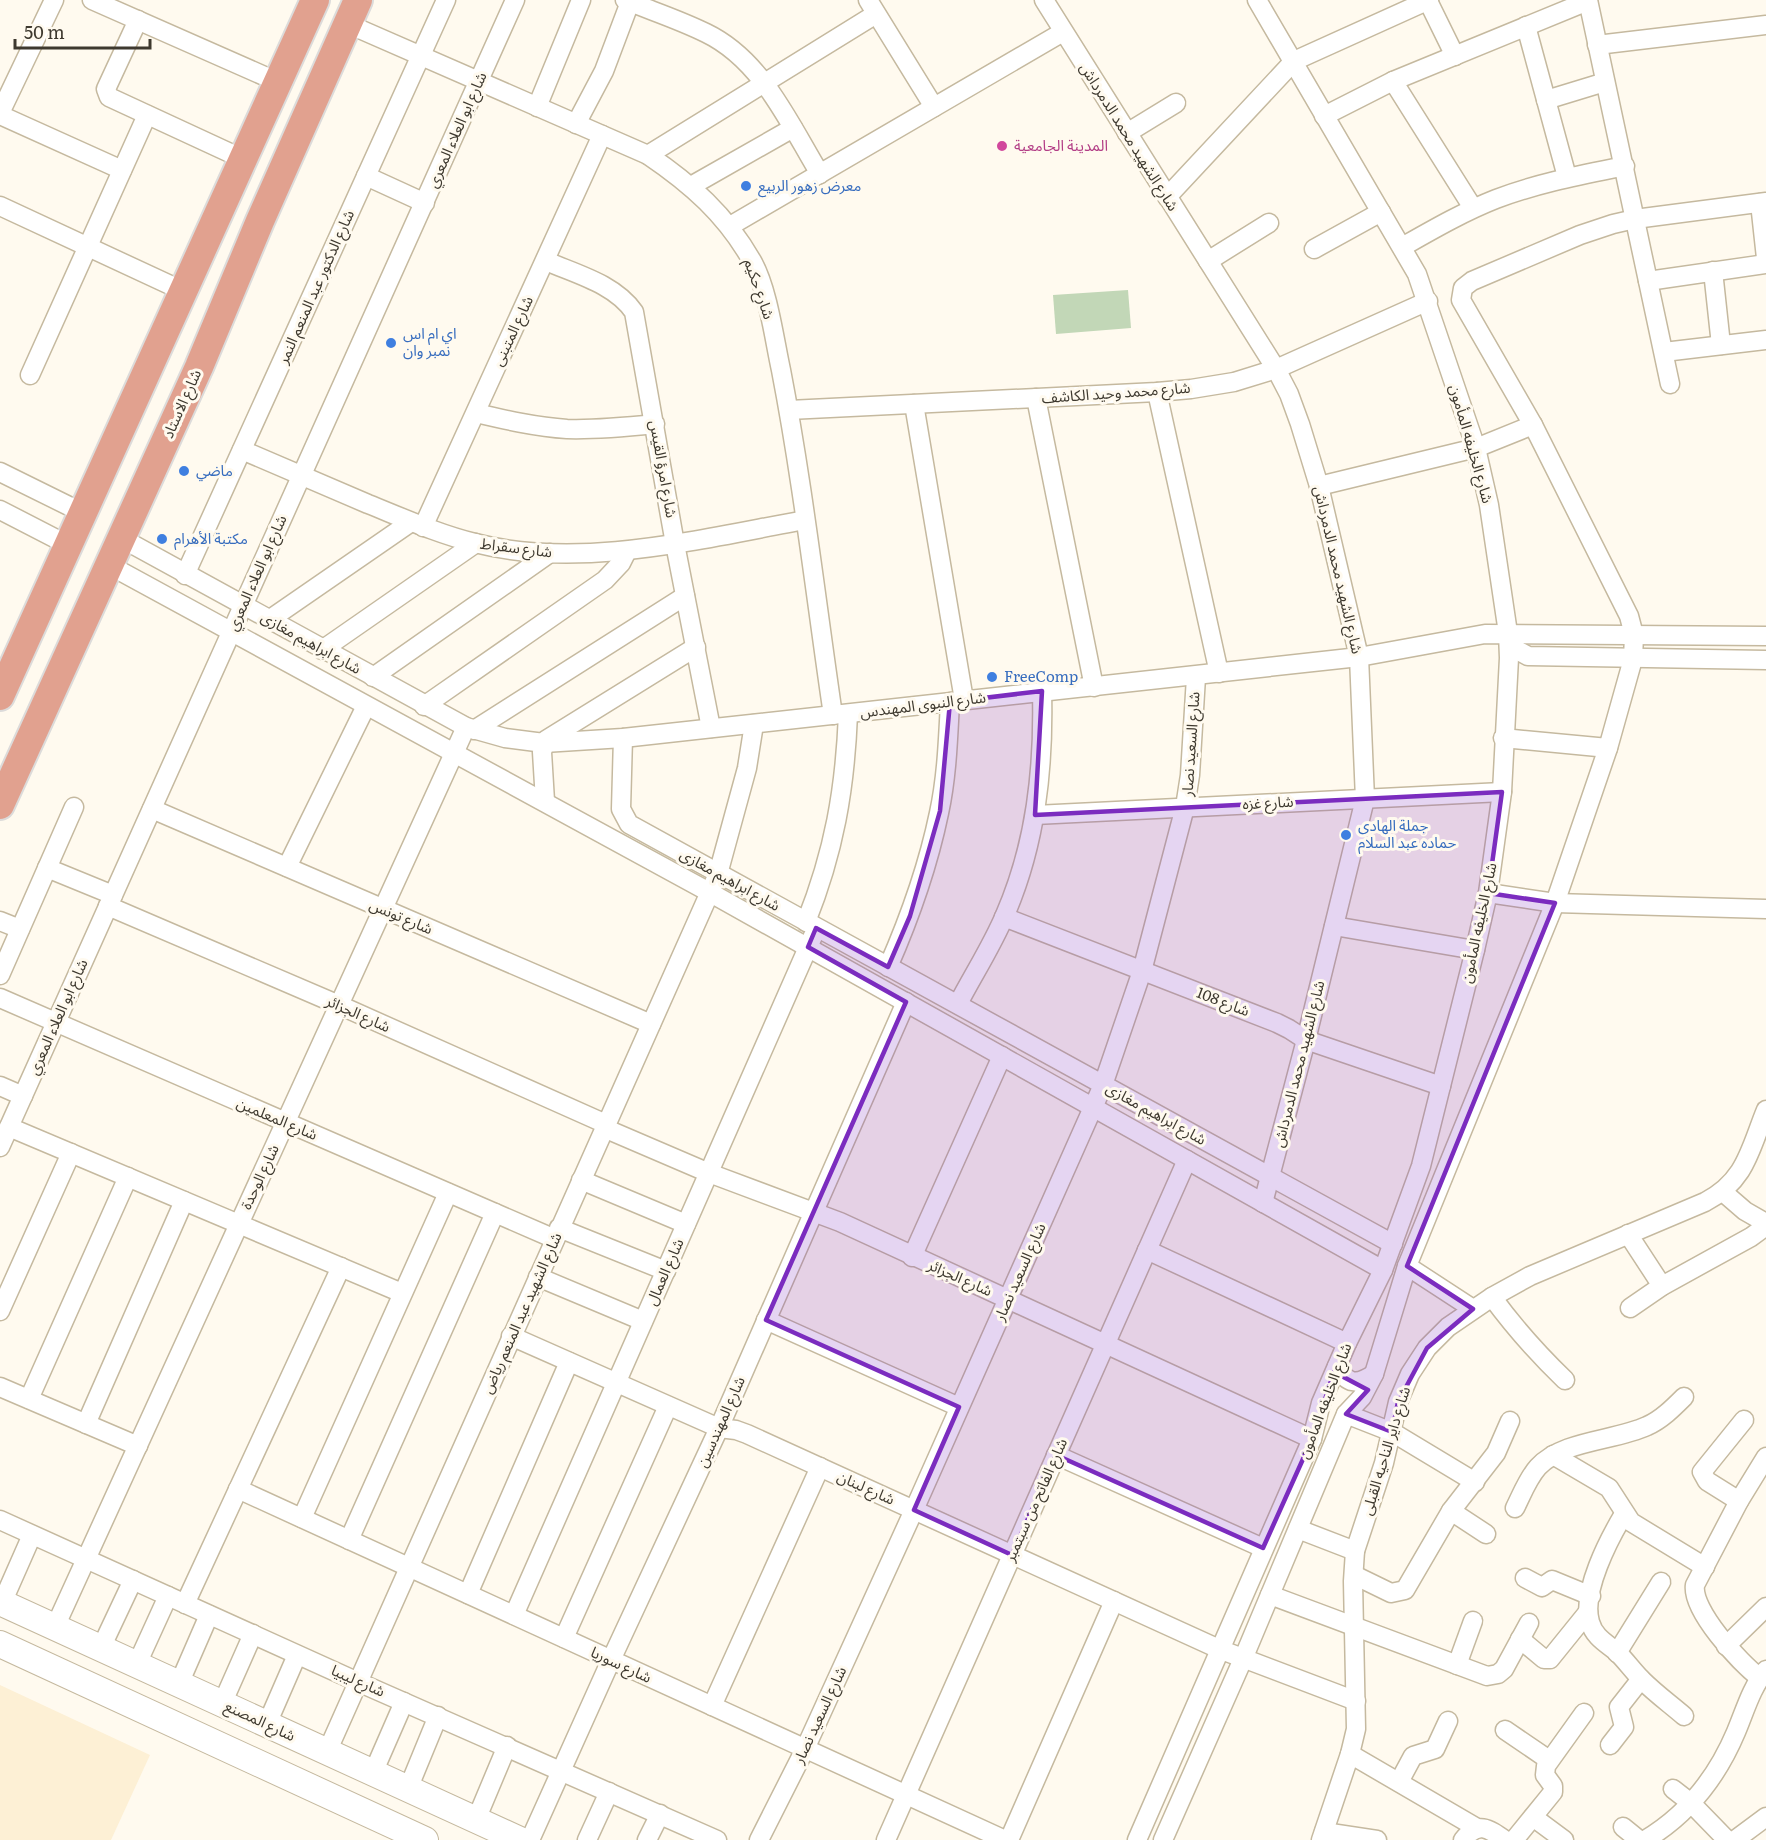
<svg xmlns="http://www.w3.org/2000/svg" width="1766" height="1840" font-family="Literata,'Noto Sans Arabic',serif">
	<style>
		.built { fill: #fdf0d5 }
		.green { fill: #c2d7b7 }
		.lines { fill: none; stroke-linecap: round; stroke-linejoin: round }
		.street-casing { stroke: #c5b99f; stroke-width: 21 }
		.secondary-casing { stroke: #c5b99f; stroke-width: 28 }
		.primary-casing { stroke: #dcdbda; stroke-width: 32 }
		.street { stroke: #fff; stroke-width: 18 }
		.secondary { stroke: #fff; stroke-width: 26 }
		.primary { stroke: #e1a18f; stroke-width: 28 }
		.marked { fill: #7b2cbf; fill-opacity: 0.2; stroke: #7b2cbf; stroke-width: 4.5; stroke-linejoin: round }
		.hotel-dot { fill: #d1479c; stroke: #fffaef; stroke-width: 2 }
		.shop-dot { fill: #3f7fe0; stroke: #fffaef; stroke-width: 2 }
		.labels { text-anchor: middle; stroke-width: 6; stroke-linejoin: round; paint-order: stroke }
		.street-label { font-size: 15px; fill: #3e392f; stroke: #fffaef }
		.hotel-label { font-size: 15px; fill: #b23c85; stroke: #fffaef; text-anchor: start }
		.shop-label { font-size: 15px; fill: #366cbe; stroke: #fffaef; text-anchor: start }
	</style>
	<rect width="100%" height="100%" fill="#fffaef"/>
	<polygon class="built" points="0,1685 150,1755 111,1840 0,1840"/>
	<polygon class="green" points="1128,290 1131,328 1056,334 1053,295"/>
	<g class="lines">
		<g class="street-casing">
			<g id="street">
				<polyline points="92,0 278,82"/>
				<path d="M625,0C652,11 680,20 706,33C762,60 789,123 820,174"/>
				<polyline points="868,0 934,107"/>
				<polyline points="1044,0 1276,369 1289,394 1300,424 1319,486 1359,657 1365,799 1306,1040 1263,1203"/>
				<polyline points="1588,0 1670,384"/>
				<polyline points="1428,1 1455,56"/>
				<polyline points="138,20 106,89 109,97 243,159"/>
				<path d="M348,24L648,155C691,184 726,215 752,261C768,289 774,338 781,370C803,484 816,600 833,715"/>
				<polyline points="1526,26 1567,177"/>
				<polyline points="1597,45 1766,25"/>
				<polyline points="1393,81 1473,208"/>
				<polyline points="1546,100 1605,82"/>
				<polyline points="537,107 581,0"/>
				<polyline points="0,113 54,0"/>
				<polyline points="0,115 122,170"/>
				<polyline points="1324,116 1393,81 1588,1"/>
				<polyline points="576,124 604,71 630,2"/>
				<polyline points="1127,133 1176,103"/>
				<polyline points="648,155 876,14"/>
				<polyline points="366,176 425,203"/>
				<polyline points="691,186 793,128"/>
				<polyline points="1167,197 1294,61 1429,0"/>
				<polyline points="1760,203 1766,258"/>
				<polyline points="0,206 183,291"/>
				<polyline points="730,226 1063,32"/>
				<path d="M1402,247C1432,230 1463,212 1496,199C1538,183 1581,175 1625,166"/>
				<polyline points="1314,249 1381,212"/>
				<path d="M546,261C576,274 615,284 634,312L675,544L711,728"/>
				<polyline points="1208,261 1269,223"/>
				<polyline points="1713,271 1721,345"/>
				<polyline points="1648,281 1766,264"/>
				<polyline points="1664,352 1766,340"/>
				<polyline points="30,375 147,115"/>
				<polyline points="1157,392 1219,673"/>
				<polyline points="1036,398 1094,687"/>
				<polyline points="914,404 964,700"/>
				<polyline points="789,410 1157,392 1191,389 1234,382 1276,369 1428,301"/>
				<path d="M476,413C506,420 536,427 567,429C597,430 626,427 655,424"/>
				<path d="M242,450C284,468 326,486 368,504C403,518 438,534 475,543C580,570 700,539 805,520"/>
				<polyline points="0,472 83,513"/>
				<polyline points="1319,486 1476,448 1533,425"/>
				<polyline points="0,510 68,545"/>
				<polyline points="423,527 602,135"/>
				<polyline points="121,538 466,727 505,738 544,743 623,738 1359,657 1485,634 1766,636"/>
				<polyline points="109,565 709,892 1383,1270"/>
				<polyline points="185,575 446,0"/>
				<polyline points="269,620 411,522"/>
				<polyline points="1508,635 1517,650 1528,656 1766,660"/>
				<polyline points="322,650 476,543"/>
				<polyline points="373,677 550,553"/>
				<polyline points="424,706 605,580 621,563 627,551"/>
				<polyline points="474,730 685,596"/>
				<polyline points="623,738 621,809 629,824 1393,1244"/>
				<polyline points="1503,738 1608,748"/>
				<polyline points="545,801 542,752 546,740 696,647"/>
				<polyline points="152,809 651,1024"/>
				<polyline points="1035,815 1502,792"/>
				<polyline points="287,867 366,706"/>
				<polyline points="47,868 113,895"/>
				<polyline points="1488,893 1555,903 1766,909"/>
				<polyline points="108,906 339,1005 606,1124"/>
				<polyline points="1004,917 1277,1023 1289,1029 1306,1040 1441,1086"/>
				<polyline points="0,921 20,929"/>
				<path d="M806,922C834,852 845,790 848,714"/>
				<polyline points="1334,926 1475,950"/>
				<path d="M888,967C910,917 928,866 939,813C947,776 948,739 950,702"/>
				<polyline points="0,975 74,807"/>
				<polyline points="0,998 555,1239"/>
				<path d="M958,1004C973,975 992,946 1005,915C1036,844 1044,768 1042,691"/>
				<polyline points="0,1086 23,1096"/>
				<polyline points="9,1127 402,1293"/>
				<polyline points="604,1128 709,1173 840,1222 1312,1439"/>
				<polyline points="0,1147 515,0"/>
				<polyline points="581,1180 686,1224"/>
				<polyline points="1723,1192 1745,1211 1766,1223"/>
				<polyline points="559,1228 666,1271"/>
				<polyline points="1628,1234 1662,1286"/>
				<polyline points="1147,1250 1347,1343"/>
				<polyline points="912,1257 1002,1056"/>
				<polyline points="1407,1266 1473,1309"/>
				<polyline points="538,1277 643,1321"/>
				<path d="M1492,1297C1514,1327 1538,1354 1565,1380"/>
				<polyline points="1630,1308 1662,1286 1751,1237 1766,1226"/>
				<polyline points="0,1311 71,1153"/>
				<polyline points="766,1320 959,1407"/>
				<polyline points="511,1336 719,1428 736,1430 747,1434 1219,1649 1356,1701"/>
				<path d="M1337,1366C1347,1385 1357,1385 1374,1374"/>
				<polyline points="0,1387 138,1446"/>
				<polyline points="29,1399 128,1177"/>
				<polyline points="1346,1414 1392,1432 1475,1482"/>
				<polyline points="86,1424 184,1201"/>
				<polyline points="1056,1455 1263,1548"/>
				<polyline points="1553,1455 1609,1488 1631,1522 1705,1567"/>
				<polyline points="238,1489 1005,1840"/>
				<polyline points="1739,1501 1707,1481 1702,1472 1744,1420"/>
				<path d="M1515,1508C1522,1494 1528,1478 1538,1467C1563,1440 1615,1441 1647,1426C1661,1420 1673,1408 1684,1397"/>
				<polyline points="1451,1511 1486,1534"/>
				<path d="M1624,1514C1609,1539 1581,1592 1590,1622C1594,1637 1606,1643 1617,1652C1626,1661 1633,1671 1642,1680C1655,1693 1670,1704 1684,1716"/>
				<polyline points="302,1518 448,1193"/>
				<polyline points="0,1520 358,1682 717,1840"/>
				<polyline points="1298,1529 1355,1551"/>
				<polyline points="349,1540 495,1213"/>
				<polyline points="1354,1575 1391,1593 1405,1590 1451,1511 1496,1453 1510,1421"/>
				<polyline points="1525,1578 1542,1587 1552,1580 1591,1596"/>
				<polyline points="468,1594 569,1362"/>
				<polyline points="1270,1595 1487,1676 1498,1674 1504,1669 1529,1623"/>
				<polyline points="2,1603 32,1535"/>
				<polyline points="185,1604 341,1267"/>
				<polyline points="514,1615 813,936"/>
				<polyline points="55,1627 466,727"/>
				<polyline points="564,1638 668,1406"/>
				<polyline points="1520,1639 1544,1659 1550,1659 1588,1612"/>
				<polyline points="1726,1646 1766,1607"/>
				<polyline points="101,1648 133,1580"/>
				<polyline points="1617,1653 1661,1582"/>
				<polyline points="137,1664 168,1596"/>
				<polyline points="1457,1665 1473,1621"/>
				<path d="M1760,1678C1740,1663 1691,1610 1695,1585L1739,1501L1766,1457"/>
				<polyline points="179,1684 209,1615"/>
				<polyline points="222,1704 253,1634"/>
				<polyline points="712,1706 820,1467"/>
				<polyline points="267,1724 297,1655"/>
				<polyline points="1505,1730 1549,1760"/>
				<polyline points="1610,1745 1624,1727 1619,1707 1641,1679"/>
				<polyline points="327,1752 718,874 747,768 754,724"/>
				<polyline points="1350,1754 1477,1828"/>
				<polyline points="373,1773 404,1702"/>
				<polyline points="1399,1782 1413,1756 1435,1749 1448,1721"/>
				<polyline points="408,1789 438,1716"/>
				<polyline points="1673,1789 1691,1803 1727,1840"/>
				<polyline points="1533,1817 1564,1840"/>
				<polyline points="476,1820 507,1746"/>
				<polyline points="1623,1827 1639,1840"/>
				<polyline points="1324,1832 1377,1840"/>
				<polyline points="530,1840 611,1660 719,1428 906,1002"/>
				<polyline points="587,1840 609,1792"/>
				<polyline points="647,1840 660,1814"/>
				<polyline points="759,1840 805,1749 914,1510 1103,1085 1142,971 1185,807 1190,775 1196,677"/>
				<polyline points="886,1840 1187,1160"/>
				<polyline points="1009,1840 1114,1601"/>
				<polyline points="1137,1840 1312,1439 1321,1403 1347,1343 1383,1270 1421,1166 1475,950 1488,893 1502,792 1509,658 1508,633 1489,505 1476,448 1417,274 1257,0"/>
				<polyline points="1163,1840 1243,1659 1346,1414 1362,1397 1374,1374 1407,1266 1555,903 1608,748 1633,659 1634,635 1629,616 1533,425 1461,300 1463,288 1472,281 1580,235 1613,224 1635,219 1766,202"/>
				<path d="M1321,1840L1350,1754L1356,1729L1353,1581L1355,1551L1384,1463L1398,1402L1410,1374L1427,1348L1448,1327L1492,1297L1530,1276L1705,1202C1746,1181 1750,1149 1766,1110"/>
				<path d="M1463,1840C1478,1821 1488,1828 1505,1840"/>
				<polyline points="1514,1840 1553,1792 1553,1786 1545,1775 1546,1766 1584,1713"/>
				<path d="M1645,1840C1687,1815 1717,1777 1736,1732C1745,1711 1751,1688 1766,1670"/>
				<polyline points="1735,1840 1766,1817"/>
			</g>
		</g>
		<g class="secondary-casing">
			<g id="secondary">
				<polyline points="0,1602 520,1840"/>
				<polyline points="0,1644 425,1840"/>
			</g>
		</g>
		<g class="primary-casing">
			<g id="primary">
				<polyline points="0,696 315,0"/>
				<polyline points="0,805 199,367 260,221 358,0"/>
			</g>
		</g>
		<use href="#street" class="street"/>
		<use href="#secondary" class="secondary"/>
		<use href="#primary" class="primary"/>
	</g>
	<path class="marked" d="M1042,691L1035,815L1502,792L1488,893L1555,903L1407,1266L1473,1309L1427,1348L1398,1402L1392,1432L1346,1414L1368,1390L1334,1372L1312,1439L1263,1548L1056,1455L1012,1555L914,1510L959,1407L766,1320L906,1002L808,947L816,928L888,967L910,916L940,811L950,702Z"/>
	<circle class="hotel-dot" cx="1002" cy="146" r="6"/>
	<g class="shop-dot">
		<circle cx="746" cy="186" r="6"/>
		<circle cx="391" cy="343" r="6"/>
		<circle cx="184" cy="471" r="6"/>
		<circle cx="162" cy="539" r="6"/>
		<circle cx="992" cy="677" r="6"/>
		<circle cx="1346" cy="835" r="6"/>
	</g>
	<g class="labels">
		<g class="street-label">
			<text transform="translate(457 130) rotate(-66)" y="5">شارع ابو العلاء المعري</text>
			<text transform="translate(1129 137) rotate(58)" y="5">شارع الشهيد محمد الدمرداش</text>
			<text transform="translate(316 287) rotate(-66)" y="5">شارع الدكتور عبد المنعم النمر</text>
			<text transform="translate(759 289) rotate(71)" y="5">شارع حكيم</text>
			<text transform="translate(513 331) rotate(-65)" y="5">شارع المتبنى</text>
			<text transform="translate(1116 393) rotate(-4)" y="5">شارع محمد وحيد الكاشف</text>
			<text transform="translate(182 404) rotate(-66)" y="5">شارع الاستاد</text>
			<text transform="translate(1471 444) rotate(74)" y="5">شارع الخليفه المأمون</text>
			<text transform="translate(663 469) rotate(80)" y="5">شارع امرؤ القيس</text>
			<text transform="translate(516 548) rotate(7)" y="5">شارع سقراط</text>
			<text transform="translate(1338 570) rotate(77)" y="5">شارع الشهيد محمد الدمرداش</text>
			<text transform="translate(257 573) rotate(-66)" y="5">شارع ابو العلاء المعري</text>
			<text transform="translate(311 643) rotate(29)" y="5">شارع ابراهيم مغازى</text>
			<text transform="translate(923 705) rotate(-7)" y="5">شارع النبوى المهندس</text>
			<text transform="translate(1191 744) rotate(-86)" y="5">شارع السعيد نصار</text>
			<text transform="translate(1268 803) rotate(-3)" y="5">شارع غزه</text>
			<text transform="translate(730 880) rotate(29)" y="5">شارع ابراهيم مغازى</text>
			<text transform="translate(401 917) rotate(23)" y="5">شارع تونس</text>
			<text transform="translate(1479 923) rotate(-78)" y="5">شارع الخليفه المأمون</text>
			<text transform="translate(1223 1002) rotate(21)" y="5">شارع 108</text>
			<text transform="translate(358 1014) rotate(24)" y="5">شارع الجزائر</text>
			<text transform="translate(58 1017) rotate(-66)" y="5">شارع ابو العلاء المعري</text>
			<text transform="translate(1299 1064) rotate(-76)" y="5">شارع الشهيد محمد الدمرداش</text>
			<text transform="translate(1156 1114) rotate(29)" y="5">شارع ابراهيم مغازى</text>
			<text transform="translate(277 1119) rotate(23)" y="5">شارع المعلمين</text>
			<text transform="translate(260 1177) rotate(-65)" y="5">شارع الوحدة</text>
			<text transform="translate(665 1272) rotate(-66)" y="5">شارع العمال</text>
			<text transform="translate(1020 1272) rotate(-66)" y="5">شارع السعيد نصار</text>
			<text transform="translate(960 1278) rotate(24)" y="5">شارع الجزائر</text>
			<text transform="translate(522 1313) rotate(-66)" y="5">شارع الشهيد عبد المنعم رياض</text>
			<text transform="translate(1325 1401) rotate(-69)" y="5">شارع الخليفه المأمون</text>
			<text transform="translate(721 1422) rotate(-66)" y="5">شارع المهندسين</text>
			<text transform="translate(1386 1451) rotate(-73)" y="5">شارع داير الناحيه القبلى</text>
			<text transform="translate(866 1488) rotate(24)" y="5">شارع لبنان</text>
			<text transform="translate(1036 1500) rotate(-66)" y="5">شارع الفاتح من سبتمبر</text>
			<text transform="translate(621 1665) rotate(25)" y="5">شارع سوريا</text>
			<text transform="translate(358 1681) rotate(24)" y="5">شارع ليبيا</text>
			<text transform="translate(820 1715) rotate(-65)" y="5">شارع السعيد نصار</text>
			<text transform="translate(260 1721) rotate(25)" y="5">شارع المصنع</text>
		</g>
		<g class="hotel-label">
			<text x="1014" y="151">المدينة الجامعية</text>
		</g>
		<g class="shop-label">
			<text x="758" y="191">معرض زهور الربيع</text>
			<text x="403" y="339">اي ام اس<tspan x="403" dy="17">نمبر وان</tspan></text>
			<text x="196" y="476">ماضي</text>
			<text x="174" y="544">مكتبة الأهرام</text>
			<text x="1004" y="682">FreeComp</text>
			<text x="1358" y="831">جملة الهادى<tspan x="1358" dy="17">حماده عبد السلام</tspan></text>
		</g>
	</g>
	<path d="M15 39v9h135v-9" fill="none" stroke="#3e392f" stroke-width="3"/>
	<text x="24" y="39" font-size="18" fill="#3e392f" stroke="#fffaef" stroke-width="4.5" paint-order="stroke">50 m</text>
</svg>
